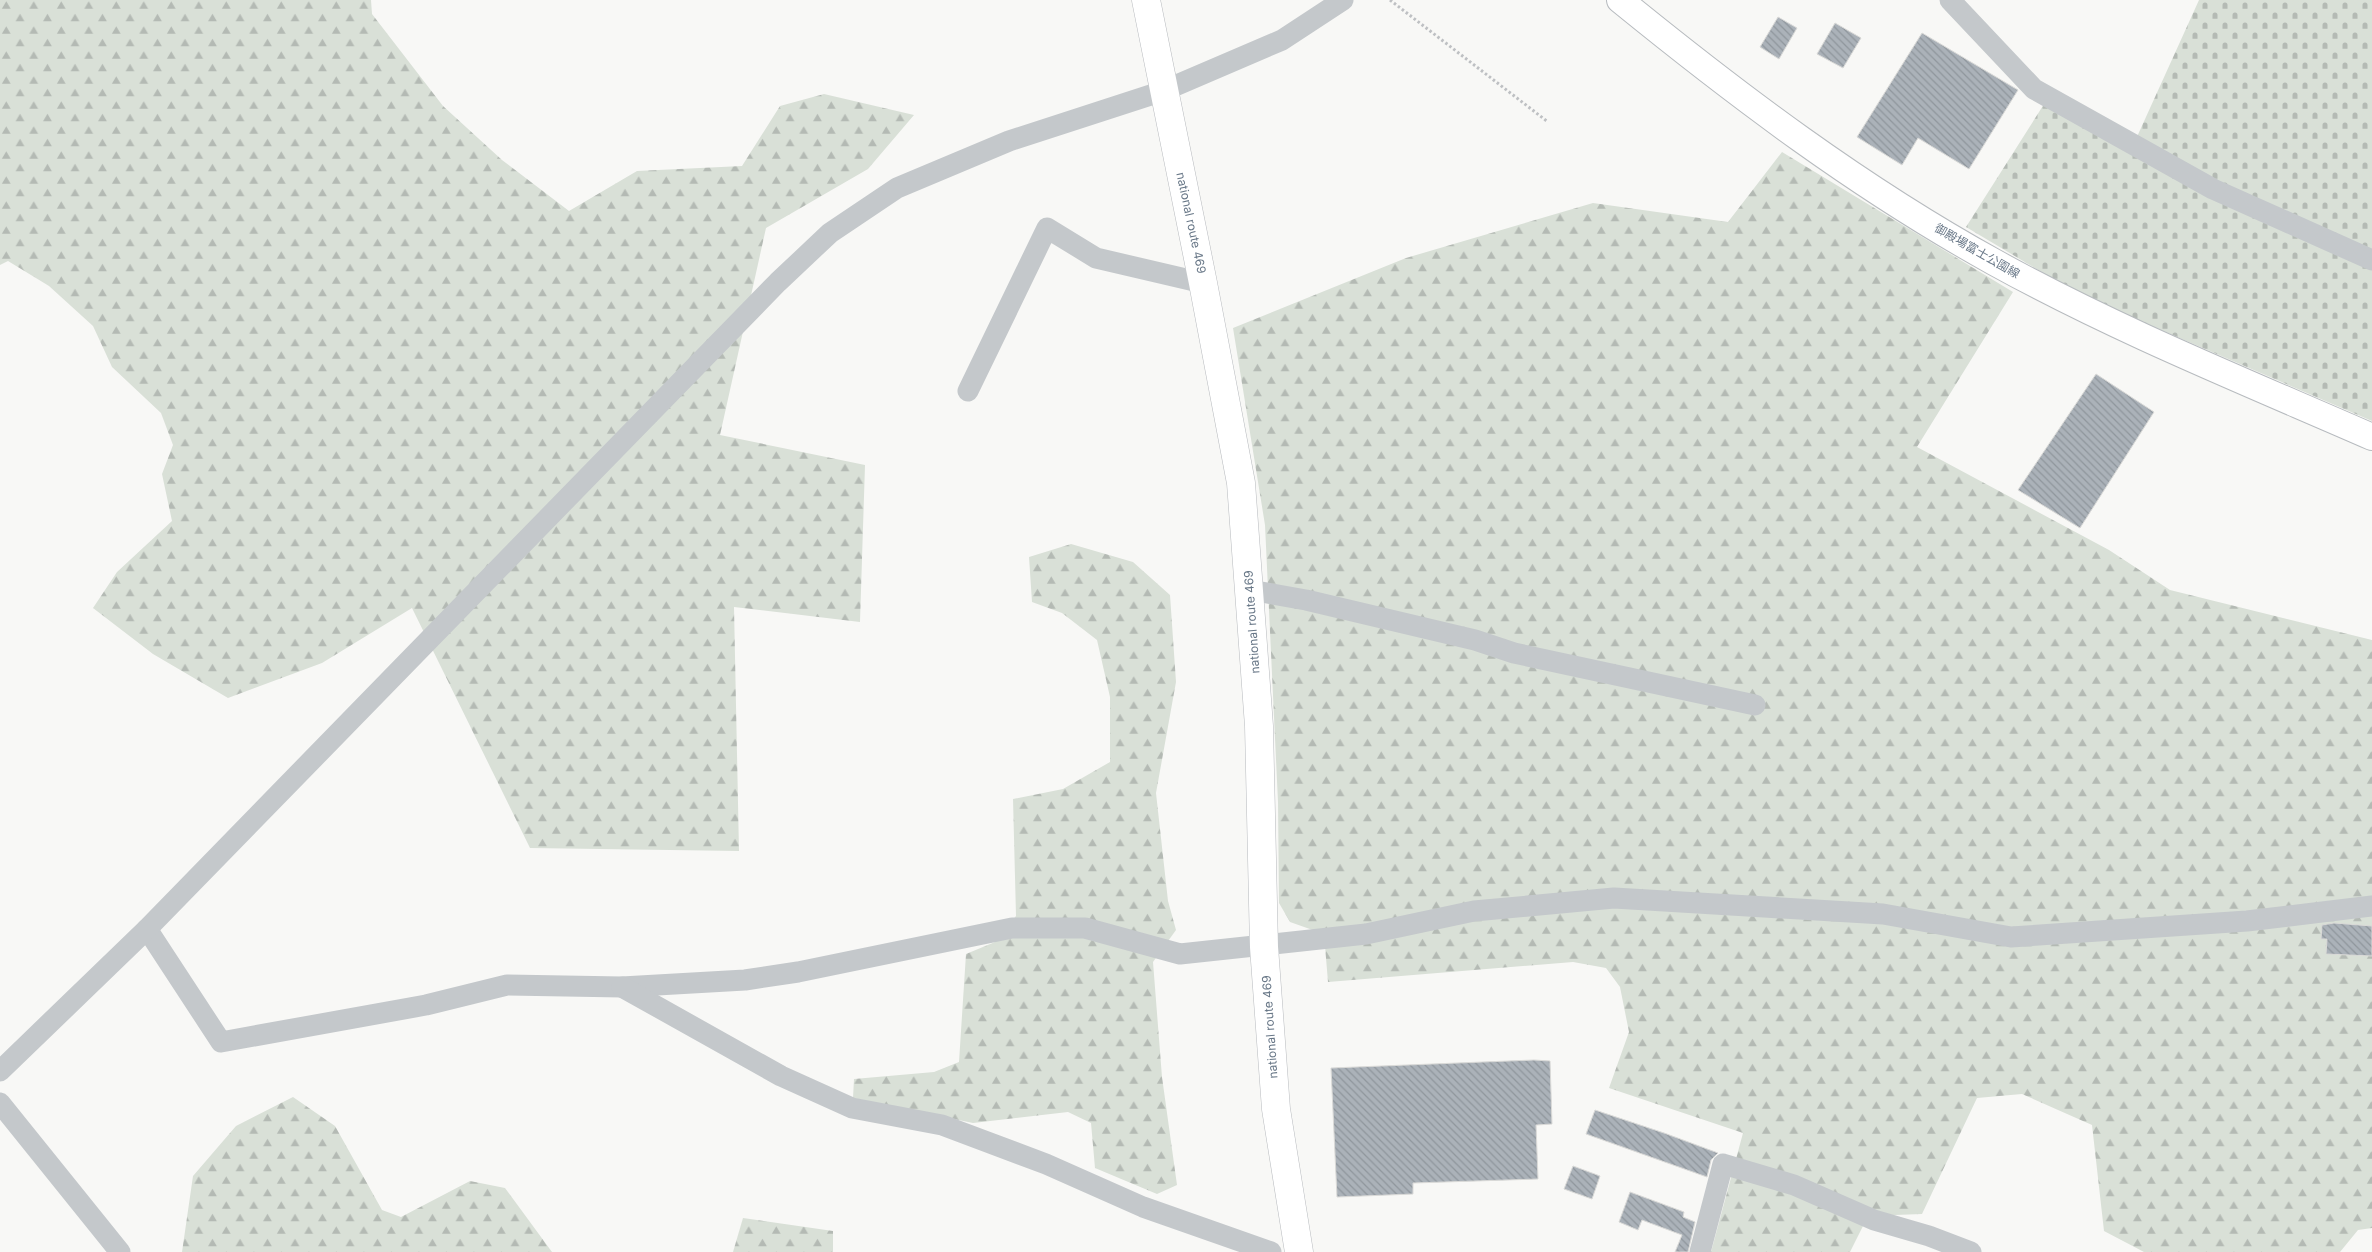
<svg xmlns="http://www.w3.org/2000/svg" width="2372" height="1252" font-family="Inter,'Noto Sans JP',sans-serif">
	<style>
		.forest { fill: url(#forest-firs) }
		.cemetery { fill: url(#cemetery-stones) }
		.building { fill: url(#building-back-hatch); stroke: #dadad8 }
		.lines { fill: none; stroke-linecap: round; stroke-linejoin: round }
		.major-casing { stroke: #b7bbbf; stroke-width: 28 }
		.highway-casing { stroke: #b7babe; stroke-width: 29 }
		.path { stroke: #bec0c3; stroke-width: 3; stroke-dasharray: 2.5 2.5; stroke-linecap: butt }
		.minor { stroke: #c4c8cb; stroke-width: 21 }
		.major { stroke: #fff; stroke-width: 26 }
		.highway { stroke: #fff; stroke-width: 28 }
		.labels { text-anchor: middle; stroke-width: 5; stroke-linejoin: round; paint-order: stroke }
		.street-label { font-size: 12px; fill: #687787; stroke: #fff }
	</style>
	<defs>
		<pattern id="forest-firs" width="22" height="20" patternUnits="userSpaceOnUse" patternTransform="scale(1.25)"><rect width="22" height="20" fill="#d9e0d7"/><path d="M5 1l3.5 6h-7zM16 11l3.5 6h-7z" fill="#b4bab4"/></pattern>
		<pattern id="cemetery-stones" width="16" height="16" patternUnits="userSpaceOnUse" patternTransform="scale(1.25)"><rect width="16" height="16" fill="#d9e0d7"/><path d="M2 7V4a2 2 0 0 1 4 0v3zM10 15v-3a2 2 0 0 1 4 0v3z" fill="#b4bab4"/></pattern>
		<pattern id="building-back-hatch" width="6" height="6" patternUnits="userSpaceOnUse" patternTransform="scale(1.25)"><rect width="6" height="6" fill="#abb2b9"/><path d="M-1 5l2 2M0 0l6 6M5-1l2 2" fill="none" stroke="#8f969c"/></pattern>
	</defs>
	<rect width="100%" height="100%" fill="#f8f8f6"/>
	<g class="forest">
		<polygon points="0,0 371,0 372,14 443,106 502,160 569,211 637,171 742,166 780,106 824,94 914,115 868,169 766,228 720,435 865,465 860,622 734,607 739,851 530,848 412,608 322,663 228,698 153,654 93,608 117,572 172,521 162,474 173,445 161,413 112,367 93,326 49,286 8,261 0,265"/>
		<polygon points="1782,152 2013,292 1917,447 2109,550 2170,590 2372,640 2372,1228 2358,1230 2340,1252 2144,1252 2104,1231 2092,1125 2022,1094 1977,1098 1922,1214 1868,1216 1850,1252 1711,1252 1743,1133 1609,1088 1629,1032 1620,987 1606,968 1573,962 1328,982 1324,934 1290,922 1279,903 1278,802 1265,525 1233,328 1406,258 1593,203 1728,222"/>
		<polygon points="1071,544 1133,562 1170,595 1176,682 1156,793 1168,901 1176,930 1153,962 1162,1077 1177,1185 1157,1194 1095,1168 1091,1123 1068,1112 973,1123 853,1098 854,1079 934,1072 959,1062 966,954 995,942 1016,916 1013,799 1063,789 1110,762 1110,697 1097,640 1062,613 1032,602 1029,557"/>
		<polygon points="293,1097 335,1126 382,1210 401,1217 470,1181 505,1188 552,1252 182,1252 193,1176 236,1126"/>
		<polygon points="743,1218 833,1231 833,1252 733,1252"/>
	</g>
	<polygon class="cemetery" points="2199,0 2372,0 2372,421 2117,311 2050,277 1966,227 2046,101 2131,150"/>
	<g class="building">
		<polygon points="1778,17 1797,28 1779,59 1760,47"/>
		<polygon points="1835,23 1861,38 1843,68 1817,54"/>
		<polygon points="1922,33 2018,90 1969,169 1918,138 1902,165 1857,137"/>
		<polygon points="2096,374 2154,412 2080,528 2018,490"/>
		<polygon points="2334,923 2372,926 2372,956 2326,954 2327,939 2321,939 2322,925"/>
		<polygon points="1534,1060 1550,1061 1552,1124 1536,1125 1538,1179 1413,1183 1413,1194 1337,1197 1331,1068"/>
		<polygon points="1595,1110 1664,1133 1718,1153 1711,1160 1707,1177 1586,1134"/>
		<polygon points="1573,1166 1600,1176 1592,1199 1564,1189"/>
		<polygon points="1630,1192 1684,1212 1683,1217 1695,1222 1688,1252 1675,1252 1682,1235 1642,1220 1638,1230 1619,1222"/>
	</g>
	<g class="lines">
		<g class="major-casing">
			<path id="major" d="M1620,0C1738,96 1860,188 1994,262C2115,329 2244,381 2372,437"/>
		</g>
		<g class="highway-casing">
			<polyline id="highway" points="1146,0 1203,283 1241,483 1259,726 1264,947 1276,1109 1299,1252"/>
		</g>
		<polyline class="path" points="1390,0 1548,122"/>
		<g class="minor">
			<polyline points="1950,0 2034,89 2213,189 2372,260"/>
			<polyline points="968,391 1047,228 1096,258 1203,283"/>
			<polyline points="1250,590 1306,600 1475,640 1514,653 1755,705"/>
			<polyline points="147,929 221,1042 426,1005 507,985 622,987 745,980 798,972 1012,928 1085,928 1180,954 1366,934 1474,911 1614,898 1883,914 2011,937 2247,921 2372,906"/>
			<polyline points="622,987 781,1076 852,1108 942,1125 1046,1164 1143,1207 1271,1252"/>
			<polyline points="0,1071 147,929 778,282 830,233 897,188 1009,141 1163,91 1282,40 1343,0"/>
			<polyline points="0,1103 120,1252"/>
			<polyline points="1700,1252 1723,1164 1794,1185 1874,1220 1929,1236 1971,1252"/>
		</g>
		<use href="#major" class="major"/>
		<use href="#highway" class="highway"/>
	</g>
	<g class="labels">
		<g class="street-label">
			<text transform="translate(1191 223) rotate(78)" y="4">national route 469</text>
			<text transform="translate(1977 251) rotate(30)" y="4">御殿場富士公園線</text>
			<text transform="translate(1252 622) rotate(-94)" y="4">national route 469</text>
			<text transform="translate(1270 1027) rotate(-94)" y="4">national route 469</text>
		</g>
	</g>
</svg>
